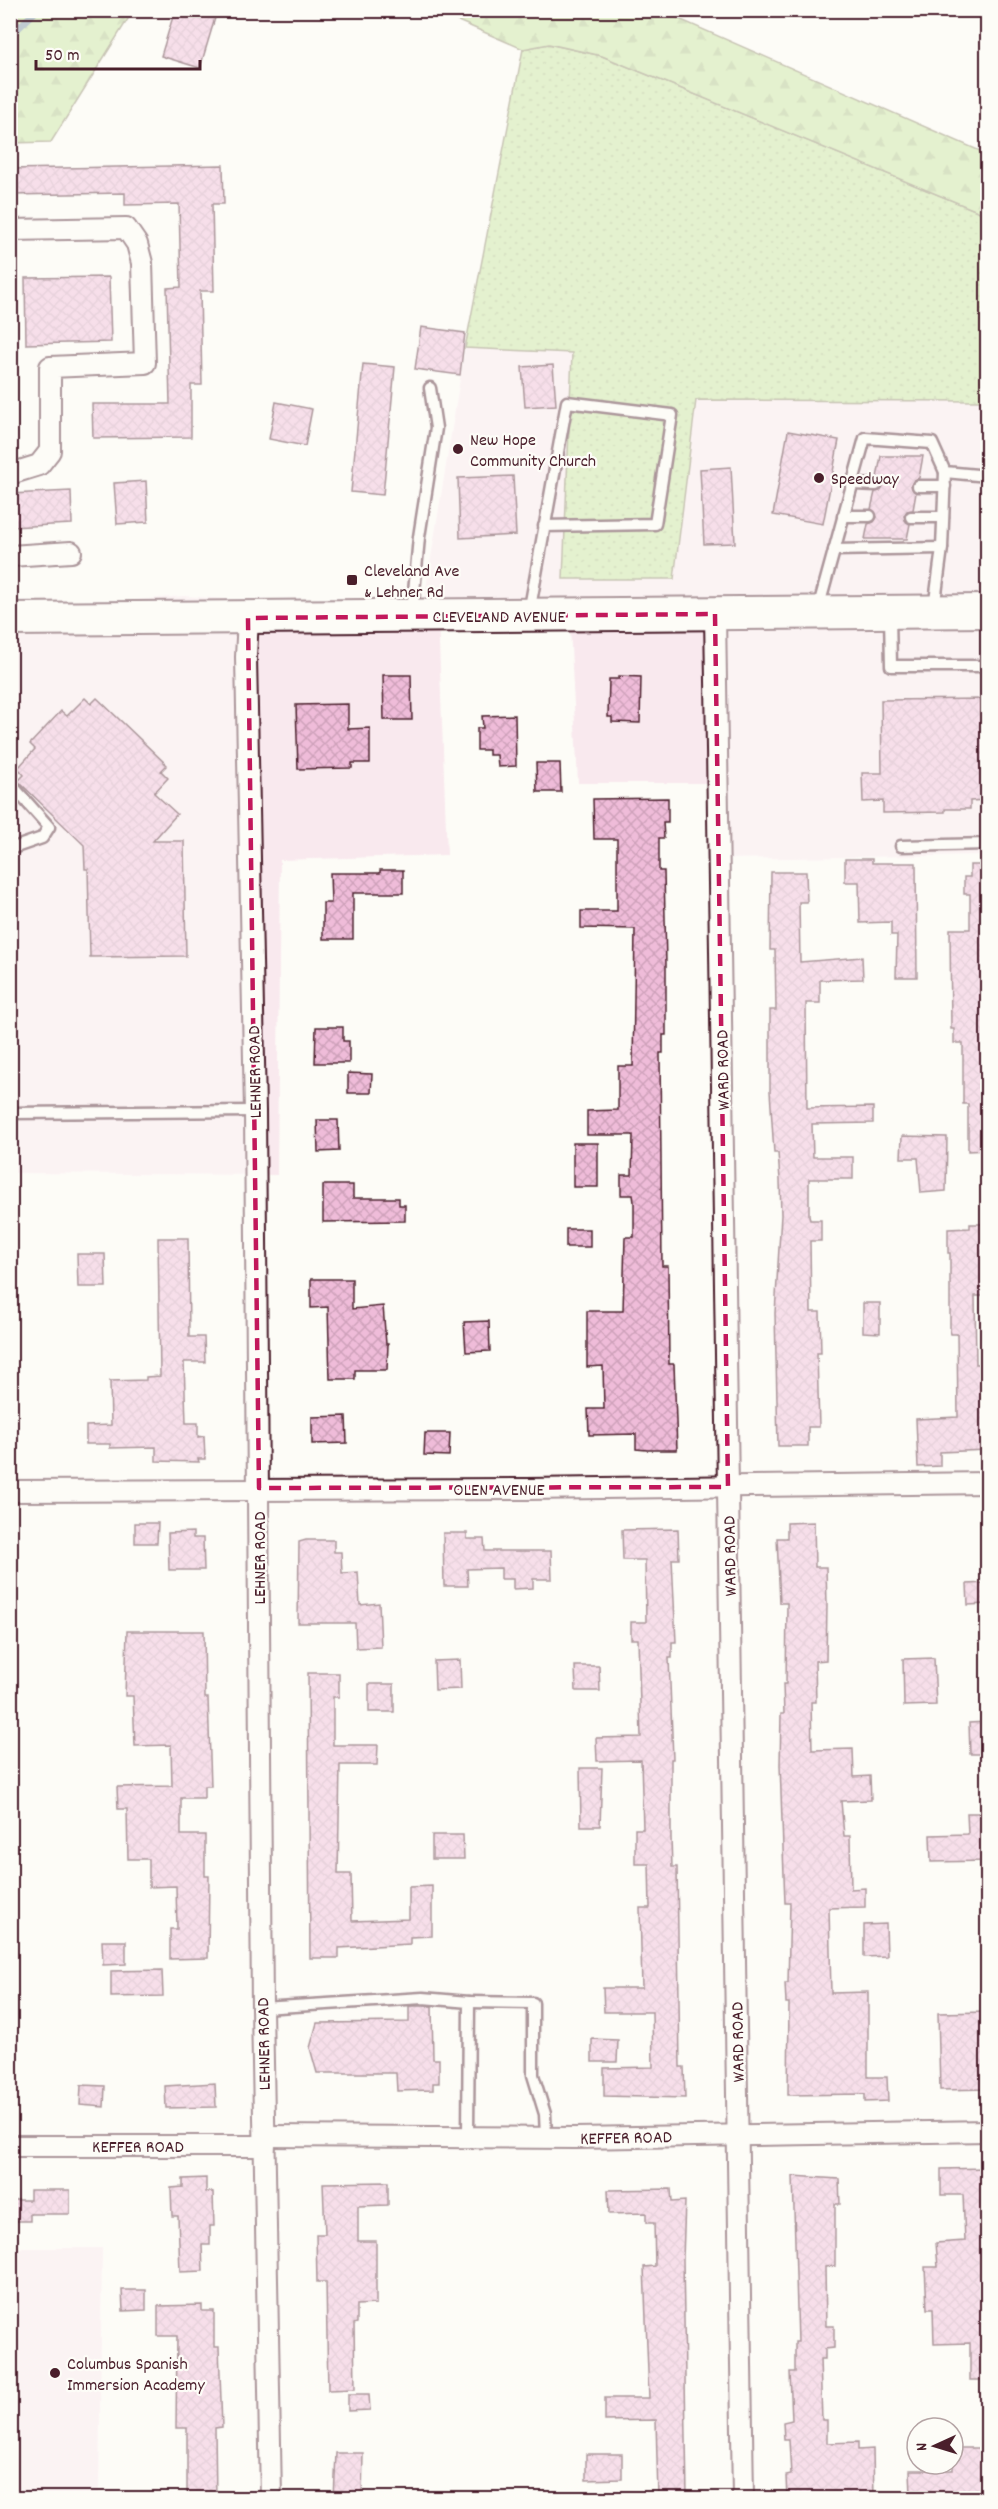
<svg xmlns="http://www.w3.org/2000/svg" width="998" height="2509" font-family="Dekko,sans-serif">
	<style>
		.built { fill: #f9e9ee }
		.grass { fill: url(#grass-dots); stroke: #888264; stroke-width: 1.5 }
		.forest { fill: url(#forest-firs); stroke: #888264; stroke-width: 1.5 }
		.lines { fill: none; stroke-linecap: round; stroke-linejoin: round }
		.stream { stroke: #7590a3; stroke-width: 7 }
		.building { fill: url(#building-cross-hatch); stroke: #4a1f2b; stroke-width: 1.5 }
		.lane-casing { stroke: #4a1f2b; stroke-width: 15 }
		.street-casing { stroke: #4a1f2b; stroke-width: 24 }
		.primary-casing { stroke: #4a1f2b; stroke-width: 36 }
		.lane { stroke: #fdfcf7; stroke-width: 10 }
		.street { stroke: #fdfcf7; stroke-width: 20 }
		.primary { stroke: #fdfcf7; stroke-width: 32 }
		.marked { fill: none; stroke: #c2185b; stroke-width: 4.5; stroke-dasharray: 12 8; stroke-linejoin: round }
		.poi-dot { fill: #4a1f2b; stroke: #fdfcf7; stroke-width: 2 }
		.labels { text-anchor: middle; stroke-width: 4.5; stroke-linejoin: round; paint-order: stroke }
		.poi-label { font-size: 18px; fill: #4a1f2b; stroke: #fdfcf7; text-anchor: start }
		.street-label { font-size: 18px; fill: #4a1f2b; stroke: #fdfcf7 }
	</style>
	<defs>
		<pattern id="grass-dots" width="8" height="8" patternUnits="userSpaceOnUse" patternTransform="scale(1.5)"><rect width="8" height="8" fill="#c6e59d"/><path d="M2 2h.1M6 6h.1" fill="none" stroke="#acc487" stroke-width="1.8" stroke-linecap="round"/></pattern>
		<pattern id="forest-firs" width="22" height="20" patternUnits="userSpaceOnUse" patternTransform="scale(1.5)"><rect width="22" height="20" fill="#c6e59d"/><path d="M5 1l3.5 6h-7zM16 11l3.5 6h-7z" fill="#acc487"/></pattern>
		<pattern id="building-cross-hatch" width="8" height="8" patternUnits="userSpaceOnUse" patternTransform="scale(1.5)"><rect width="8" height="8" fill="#efbcd9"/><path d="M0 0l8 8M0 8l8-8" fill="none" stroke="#cea1ba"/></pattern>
	</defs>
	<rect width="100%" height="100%" fill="#fdfcf7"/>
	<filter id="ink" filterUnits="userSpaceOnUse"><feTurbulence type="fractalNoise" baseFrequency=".0167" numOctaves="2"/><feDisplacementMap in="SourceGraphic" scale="12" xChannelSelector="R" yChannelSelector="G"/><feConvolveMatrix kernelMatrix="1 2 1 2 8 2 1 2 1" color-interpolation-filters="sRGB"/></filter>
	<g filter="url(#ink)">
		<g class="built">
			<polygon points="465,348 572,353 563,579 673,579 695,400 987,401 987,855 715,859 713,783 578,783 569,608 438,616 447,855 280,860 277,1175 11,1173 11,610 184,596 422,613"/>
			<polygon points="10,2248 102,2248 99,2498 11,2498"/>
		</g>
		<polygon class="grass" points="548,44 602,56 987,215 987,401 696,400 674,579 563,579 572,353 465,348 523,49"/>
		<g class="forest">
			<polygon points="10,11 133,11 51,142 11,143"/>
			<polygon points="435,11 661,11 987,154 987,215 602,56 549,44 523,49"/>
		</g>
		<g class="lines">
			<polyline class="stream" points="10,36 37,10"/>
		</g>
		<g class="building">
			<polygon points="175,10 190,10 215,18 200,68 161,56"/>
			<polygon points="223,165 224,204 212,204 214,291 200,291 202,385 191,385 191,437 93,438 92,404 170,404 167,288 181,287 179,204 125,205 125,193 10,195 10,169"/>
			<polygon points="109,277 111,342 26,344 25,278"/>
			<polygon points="421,327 465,333 460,375 415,369"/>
			<polygon points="363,364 395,367 383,495 351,492"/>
			<polygon points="553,365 556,405 525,407 522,367"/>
			<polygon points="276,402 312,409 305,446 269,439"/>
			<polygon points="788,431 839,440 823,524 773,515"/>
			<polygon points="881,456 923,456 919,478 914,480 911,485 916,493 913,510 907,511 904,516 910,524 907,539 865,539 868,524 874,522 877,517 871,509 875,492 880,491 883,486 877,478"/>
			<polygon points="731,467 735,543 704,544 700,469"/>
			<polygon points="513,476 516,535 460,538 458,478"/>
			<polygon points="146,481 148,522 117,524 114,483"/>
			<polygon points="71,491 72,524 10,527 10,494"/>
			<polygon points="383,675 411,675 412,720 384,720"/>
			<polygon points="619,676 641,677 640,723 612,722 612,717 608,717 609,679 619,679"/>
			<polygon points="85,698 91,704 97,698 167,765 161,771 168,778 154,793 177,814 153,841 184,841 186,956 90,957 88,869 85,869 84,845 18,781 24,775 18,768 35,749 30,744 61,711 67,716"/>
			<polygon points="987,699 987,800 970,801 970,809 945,809 945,812 883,813 883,801 863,802 862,773 882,773 881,700"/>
			<polygon points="348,704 348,729 370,728 370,763 352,763 352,768 298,769 296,705"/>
			<polygon points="515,715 516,766 498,767 497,755 489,755 489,750 477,750 477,728 483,728 482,716"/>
			<polygon points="536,763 560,763 561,792 537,792"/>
			<polygon points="668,798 668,822 663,822 664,838 659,838 659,871 664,871 666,965 666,1035 663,1035 663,1053 660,1053 662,1266 668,1266 669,1364 674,1364 677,1450 647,1450 636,1449 636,1434 589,1435 588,1409 604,1409 603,1366 587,1367 587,1311 623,1311 625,1237 634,1237 634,1202 633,1195 621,1195 621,1175 632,1175 633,1135 587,1135 587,1111 618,1110 618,1066 633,1066 635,929 581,928 581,911 617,911 617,839 594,839 593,799"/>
			<polygon points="845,859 872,859 872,863 916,863 917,977 896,977 897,935 891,935 891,922 860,923 859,882 845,882"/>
			<polygon points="970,865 987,865 987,1150 968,1151 968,1104 963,1104 963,1043 954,1043 954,1029 951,1029 950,929 970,929 970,894 964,894 964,877 970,877"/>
			<polygon points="380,870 403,870 403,893 353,893 353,939 323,939 323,903 331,903 330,873 380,873"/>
			<polygon points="771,872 806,872 807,902 799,902 800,962 862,957 863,979 820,980 820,1003 806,1003 807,1108 873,1107 873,1123 812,1124 813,1157 853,1157 853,1179 809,1179 809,1215 810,1220 821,1220 821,1241 810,1241 811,1312 820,1312 821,1353 817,1353 819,1427 808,1427 808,1446 778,1446 775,1313 781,1215 780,1180 778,1153 774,1153 770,1091 770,1010 776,1010 775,950 770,950"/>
			<polygon points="316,1027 343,1027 343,1041 349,1041 349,1063 315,1063"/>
			<polygon points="348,1073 372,1074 371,1093 348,1093"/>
			<polygon points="317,1120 338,1120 339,1151 318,1152"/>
			<polygon points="902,1136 947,1137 946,1191 921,1193 918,1158 901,1158"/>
			<rect x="573" y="1143" width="25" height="44"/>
			<polygon points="323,1185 353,1185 353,1198 399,1198 399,1205 405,1205 405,1221 323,1222"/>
			<polygon points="970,1224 987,1224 987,1252 983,1252 983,1296 975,1296 976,1364 987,1364 987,1450 940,1452 940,1466 918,1467 916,1419 958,1417 957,1334 951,1334 950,1330 950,1253 948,1253 948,1229 970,1228"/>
			<rect x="566" y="1229" width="24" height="18"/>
			<polygon points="158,1238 188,1238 189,1337 204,1337 205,1362 184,1362 186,1423 198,1423 198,1437 204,1436 205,1459 198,1459 199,1462 156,1461 156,1447 110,1448 110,1444 86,1444 86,1426 111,1425 110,1381 146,1380 146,1377 160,1376"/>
			<polygon points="77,1254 105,1254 106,1287 78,1287"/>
			<polygon points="311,1279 352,1279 352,1309 383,1306 386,1344 388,1344 387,1370 355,1370 355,1379 330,1379 328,1307 311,1308"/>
			<polygon points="863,1303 880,1303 880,1333 863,1332"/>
			<polygon points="489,1321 490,1351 466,1352 464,1322"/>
			<polygon points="346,1416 347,1443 312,1444 312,1417"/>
			<polygon points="425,1433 450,1433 449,1456 424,1455"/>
			<polygon points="814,1522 815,1567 826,1567 827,1605 826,1660 815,1661 816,1702 811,1702 812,1750 853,1749 854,1777 870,1776 871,1800 841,1801 844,1836 850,1836 851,1889 865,1888 865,1907 829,1908 831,1993 868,1992 868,2077 887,2077 888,2101 865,2102 865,2094 788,2095 789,2003 786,2003 785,1983 788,1983 790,1903 785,1903 780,1765 781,1714 784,1714 783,1684 786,1684 787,1603 780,1603 777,1538 787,1538 787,1523"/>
			<polygon points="135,1523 158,1523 157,1543 135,1543"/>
			<polygon points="678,1529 679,1559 672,1559 676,1642 672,1642 672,1658 669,1658 673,1759 671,1759 671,1838 672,1867 677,1867 680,2067 684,2067 685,2098 604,2096 604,2068 653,2067 652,2012 604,2012 603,1988 642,1988 640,1908 650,1908 649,1864 635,1864 635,1829 643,1829 641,1760 597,1761 596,1738 641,1737 638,1639 631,1639 631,1622 646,1622 645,1560 623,1560 622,1530"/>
			<polygon points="193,1532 193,1538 203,1538 204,1570 169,1570 168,1533"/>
			<polygon points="443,1533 467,1533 467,1539 484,1539 485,1551 551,1551 552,1579 533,1579 533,1588 513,1589 513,1579 501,1579 501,1568 467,1569 468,1586 444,1586"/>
			<polygon points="306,1540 334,1540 334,1552 341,1552 342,1573 358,1572 360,1605 379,1603 381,1647 356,1648 355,1623 298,1623 299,1542"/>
			<polygon points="987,1583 987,1604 968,1605 967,1584"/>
			<polygon points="127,1631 204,1631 205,1698 208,1698 211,1786 204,1786 204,1798 181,1798 181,1835 205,1835 205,1876 209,1876 208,1958 170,1959 170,1929 177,1929 176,1886 149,1887 149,1859 128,1859 127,1809 118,1809 117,1787 172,1786 171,1745 135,1746 133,1696 125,1696"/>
			<polygon points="934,1658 936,1705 904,1706 903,1659"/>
			<polygon points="460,1660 461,1689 435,1690 434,1661"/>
			<polygon points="575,1666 599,1666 600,1691 576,1691"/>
			<polygon points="308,1673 339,1673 339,1697 333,1697 333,1745 378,1745 377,1765 340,1765 338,1874 351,1874 352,1921 409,1919 409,1887 432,1886 432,1936 410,1937 410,1944 339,1948 339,1958 310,1958"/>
			<rect x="369" y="1684" width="25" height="28"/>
			<polygon points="987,1722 987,1754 970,1754 969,1723"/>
			<polygon points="580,1768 602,1768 600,1826 581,1826"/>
			<polygon points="967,1813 987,1813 987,1861 931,1862 930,1835 968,1834"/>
			<polygon points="432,1835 463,1835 464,1859 432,1859"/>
			<polygon points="886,1924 887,1956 864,1957 864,1925"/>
			<polygon points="102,1941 126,1941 126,1964 103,1965"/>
			<polygon points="162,1970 163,1996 111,1997 111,1971"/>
			<polygon points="409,2006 432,2006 433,2059 439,2059 439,2083 433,2083 433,2090 397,2091 396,2073 317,2073 310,2048 317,2023 409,2022"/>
			<polygon points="987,2012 987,2089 940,2090 938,2013"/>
			<polygon points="592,2039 618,2040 617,2062 592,2062"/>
			<polygon points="215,2083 216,2107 166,2108 165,2086"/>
			<polygon points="81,2085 105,2086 104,2107 80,2105"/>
			<polygon points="987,2168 987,2380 970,2380 970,2343 934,2344 933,2309 927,2309 925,2267 938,2267 936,2243 965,2241 963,2195 941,2195 941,2169"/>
			<polygon points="793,2176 839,2179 840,2204 835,2204 835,2266 825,2267 826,2326 834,2326 834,2348 825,2349 825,2359 820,2359 822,2420 827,2420 827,2443 858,2442 858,2450 873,2449 874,2499 787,2499 786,2476 791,2475 789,2440 784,2440 783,2422 792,2420 790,2372 795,2372 795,2342 798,2342"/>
			<polygon points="206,2178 206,2192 213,2192 214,2226 210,2226 210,2245 202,2245 203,2271 180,2272 178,2216 172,2216 171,2188 183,2187 183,2179"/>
			<polygon points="388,2182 388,2205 358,2206 358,2241 376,2241 376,2304 357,2305 357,2323 354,2324 355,2389 328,2390 326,2282 317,2282 316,2234 325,2234 323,2183"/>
			<polygon points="671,2189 672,2202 685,2201 683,2259 687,2497 658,2498 656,2420 605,2421 605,2398 649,2398 644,2267 655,2266 654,2223 646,2223 646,2213 609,2214 608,2190"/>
			<polygon points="30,2190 70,2190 70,2214 30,2214 30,2221 10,2221 10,2200 30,2200"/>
			<polygon points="122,2290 146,2290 146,2310 123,2311"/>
			<polygon points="202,2305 202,2311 214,2311 214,2347 219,2347 222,2427 215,2428 216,2499 187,2499 187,2428 176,2428 177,2336 158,2336 158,2306"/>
			<polygon points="348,2394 369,2394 370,2410 348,2411"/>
			<polygon points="953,2448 987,2448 987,2499 954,2499 953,2494 911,2495 910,2470 953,2470"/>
			<polygon points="336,2453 363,2453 362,2499 334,2499"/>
			<polygon points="586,2454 622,2454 622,2479 586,2480"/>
		</g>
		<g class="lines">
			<g class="lane-casing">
				<g id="lane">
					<polyline points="853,484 876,485"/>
					<polyline points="918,486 945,486"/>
					<polyline points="843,516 870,516"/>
					<polyline points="911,517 943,517"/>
					<polyline points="834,550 942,548"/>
					<polyline points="818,609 865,438 932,443 945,472 988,476"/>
					<polyline points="934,609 942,548 945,472"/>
					<polyline points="529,613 567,402 672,415 655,524 544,526"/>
					<polyline points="412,614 419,537 436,428 430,388"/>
					<polyline points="890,615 891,666 988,666"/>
					<polyline points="10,783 49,827 42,838 10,849"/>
					<polyline points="901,846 988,844"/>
					<polyline points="10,1113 255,1111"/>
					<polyline points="469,2002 533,2003 533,2075 545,2114 546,2137"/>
					<polyline points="262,2008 423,1998 469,2002 468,2136"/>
				</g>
			</g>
			<g class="street-casing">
				<g id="street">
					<polyline points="10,230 126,228 137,244 142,263 145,363 50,367 50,451 39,465 10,474"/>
					<polyline points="10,556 71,552"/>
					<polyline points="715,614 743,2498"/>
					<polyline points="248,618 246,657 255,1111 262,2008 271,2498"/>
					<polyline points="10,1491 527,1489 988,1483"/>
					<polyline points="265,2136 576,2138 988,2131"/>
					<polyline points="10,2146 265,2146"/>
				</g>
			</g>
			<g class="primary-casing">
				<polyline id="primary" points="10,619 988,611"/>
			</g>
			<use href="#lane" class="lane"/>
			<use href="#street" class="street"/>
			<use href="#primary" class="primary"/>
		</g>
	</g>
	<path d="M0 0H998V2509H0ZM715,614L728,1487L259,1488L248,618Z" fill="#fdfcf7" fill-opacity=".55" fill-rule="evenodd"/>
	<path class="marked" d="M715,614L728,1487L259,1488L248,618Z"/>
	<g class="poi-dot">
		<circle cx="458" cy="449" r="6"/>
		<circle cx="819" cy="478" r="6"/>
		<rect x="346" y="574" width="12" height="12" rx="3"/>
		<circle cx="55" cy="2373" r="6"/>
	</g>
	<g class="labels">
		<g class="poi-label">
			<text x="470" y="445">New Hope<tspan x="470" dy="21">Community Church</tspan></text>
			<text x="831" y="484">Speedway</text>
			<text x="364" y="576">Cleveland Ave<tspan x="364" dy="21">&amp; Lehner Rd</tspan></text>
			<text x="67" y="2369">Columbus Spanish<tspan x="67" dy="21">Immersion Academy</tspan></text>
		</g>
		<g class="street-label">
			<text x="499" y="622">CLEVELAND AVENUE</text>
			<text transform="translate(722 1070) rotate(-91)" y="6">WARD ROAD</text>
			<text transform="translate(254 1072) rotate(-91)" y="6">LEHNER ROAD</text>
			<text x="499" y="1495">OLEN AVENUE</text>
			<text transform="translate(729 1556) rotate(-91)" y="6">WARD ROAD</text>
			<text transform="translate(259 1558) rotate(-90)" y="6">LEHNER ROAD</text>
			<text transform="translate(737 2042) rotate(-91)" y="6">WARD ROAD</text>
			<text transform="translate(263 2044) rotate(-91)" y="6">LEHNER ROAD</text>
			<text transform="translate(626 2137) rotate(-1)" y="6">KEFFER ROAD</text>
			<text x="138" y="2152">KEFFER ROAD</text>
		</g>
	</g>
	<rect width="998" height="2509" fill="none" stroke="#fdfcf7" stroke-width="36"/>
	<rect x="18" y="18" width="962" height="2473" fill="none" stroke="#4a1f2b" stroke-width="2" filter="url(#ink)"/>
	<g transform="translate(935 2446) rotate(266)"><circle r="28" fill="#fdfcf7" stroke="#b5a4a5" stroke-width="1.5"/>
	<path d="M0-4.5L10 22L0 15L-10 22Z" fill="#4a1f2b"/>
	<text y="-9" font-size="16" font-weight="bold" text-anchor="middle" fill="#4a1f2b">N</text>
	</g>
	<path d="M36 60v9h164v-9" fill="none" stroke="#4a1f2b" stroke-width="3"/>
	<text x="45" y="60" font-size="18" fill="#4a1f2b" stroke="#fdfcf7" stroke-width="4.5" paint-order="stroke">50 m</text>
</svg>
